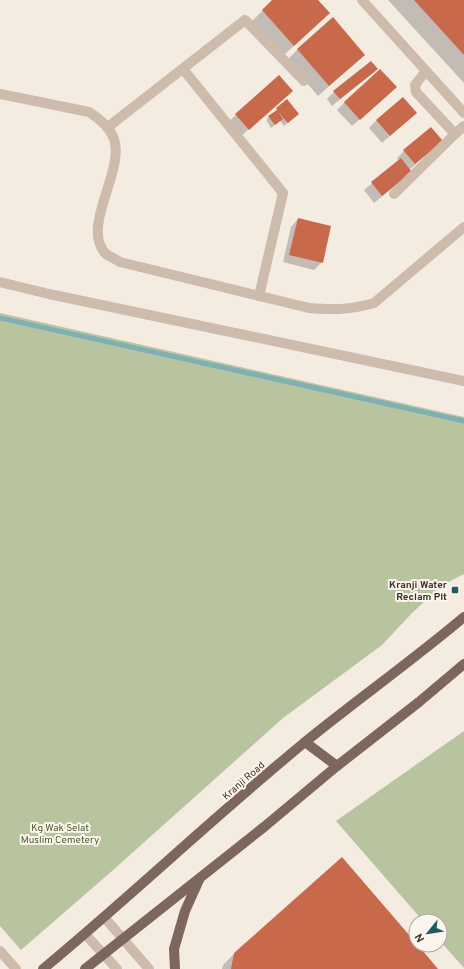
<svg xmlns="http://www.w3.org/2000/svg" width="464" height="969" font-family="Overpass,sans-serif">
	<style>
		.green { fill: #b8c4a0 }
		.shadow { fill: #0003 }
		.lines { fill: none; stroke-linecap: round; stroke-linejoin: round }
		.stream { stroke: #7fb0b2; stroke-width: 5 }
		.building { fill: #c8694b }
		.minor { stroke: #cdbbac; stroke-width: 10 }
		.major { stroke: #7d675c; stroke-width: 10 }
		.poi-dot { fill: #1f5a5e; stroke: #fbf5ee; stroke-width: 1.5 }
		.labels { text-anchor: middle; stroke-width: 4; stroke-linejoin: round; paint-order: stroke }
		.poi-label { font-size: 10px; font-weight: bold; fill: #3b302b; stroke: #fbf5ee; text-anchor: end }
		.street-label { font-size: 10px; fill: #3b302b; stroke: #fbf5ee }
		.park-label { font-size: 10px; fill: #4a5a2e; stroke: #fbf5ee }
	</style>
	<rect width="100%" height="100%" fill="#f4ebe1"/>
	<g class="green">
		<polygon points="0,313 464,417 464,574 441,586 411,614 382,645 283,718 112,871 21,950 0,926"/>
		<polygon points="464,731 464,968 440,941 440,921 423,921 336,821"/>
	</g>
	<g class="shadow">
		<polygon points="274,0 317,0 329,13 283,56 252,21"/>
		<polygon points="388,0 464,0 464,83"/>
		<polygon points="298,49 364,55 318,96 287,60"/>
		<polygon points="377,69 369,76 332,106 327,99 334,92"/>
		<polygon points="388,95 352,126 337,110 345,102"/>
		<polygon points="284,98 241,136 228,122 236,115"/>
		<polygon points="287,101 298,114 284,126 280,121 271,128 266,120"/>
		<polygon points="416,113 382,143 369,128 377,120"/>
		<polygon points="434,148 409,170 403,179 374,203 364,190 399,161 397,158 404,151"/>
		<polygon points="298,219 322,262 314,270 283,262 291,227"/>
		<polygon points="342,859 437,969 222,969 223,965 234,954"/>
	</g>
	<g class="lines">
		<polyline class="stream" points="0,318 464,421"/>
	</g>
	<g class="building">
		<polygon points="272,0 318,0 330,13 294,46 262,10"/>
		<polygon points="414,0 464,0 464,55"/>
		<polygon points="333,17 365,55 329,86 297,49"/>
		<polygon points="371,61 378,69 340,99 333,91"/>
		<polygon points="380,69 397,87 360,120 344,102"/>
		<polygon points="279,75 293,91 249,130 235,114"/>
		<polygon points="403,97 417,113 390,136 376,120"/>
		<polygon points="287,99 299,114 288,123 278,112 283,119 275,125 268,116 277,110 276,108"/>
		<polygon points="431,127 443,141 415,164 403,150"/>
		<polygon points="401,158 412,172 382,196 371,182"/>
		<polygon points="298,218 331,226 323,263 289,255"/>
		<polygon points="342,857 416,943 416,945 418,945 438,969 231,969 234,953"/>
	</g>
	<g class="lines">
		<g class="minor">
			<polyline points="362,0 464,113"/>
			<polyline points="183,69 283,193 259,296"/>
			<polyline points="426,71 415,85 416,92 455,134"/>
			<path d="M0,94L89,112C100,119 110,127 114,139C125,171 80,228 106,254C110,257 116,259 120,262L309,308C334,310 350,310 374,303L464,227"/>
			<polyline points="108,127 245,20 304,81"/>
			<polyline points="394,194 455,134 464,126"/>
			<polyline points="0,282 49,294 464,381"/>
			<polyline points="104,917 149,969"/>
			<polyline points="85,934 117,969"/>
			<polyline points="0,951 16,969"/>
		</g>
		<g class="major">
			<polyline points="305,742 337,766"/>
			<path d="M43,969C132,895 216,815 305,742C358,699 413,660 464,617"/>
			<polyline points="85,969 264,827 337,766 419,702 464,664"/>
			<polyline points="175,969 174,949 185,911 199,880"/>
		</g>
	</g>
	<rect class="poi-dot" x="451" y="586" width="8" height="8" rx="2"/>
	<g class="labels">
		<g class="poi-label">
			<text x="447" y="588">Kranji Water<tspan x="447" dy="12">Reclam Plt</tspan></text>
		</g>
		<g class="street-label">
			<text transform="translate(243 780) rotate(-41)" y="4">Kranji Road</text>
		</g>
		<g class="park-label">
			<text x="60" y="831">Kg Wak Selat<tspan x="60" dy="12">Muslim Cemetery</tspan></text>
		</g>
	</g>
	<g transform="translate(428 933) rotate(240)"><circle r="19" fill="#fbf5ee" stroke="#aea6a0"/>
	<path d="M0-3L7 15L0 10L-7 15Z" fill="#1f5a5e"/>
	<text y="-6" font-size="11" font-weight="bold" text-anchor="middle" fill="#3b302b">N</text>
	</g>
</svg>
